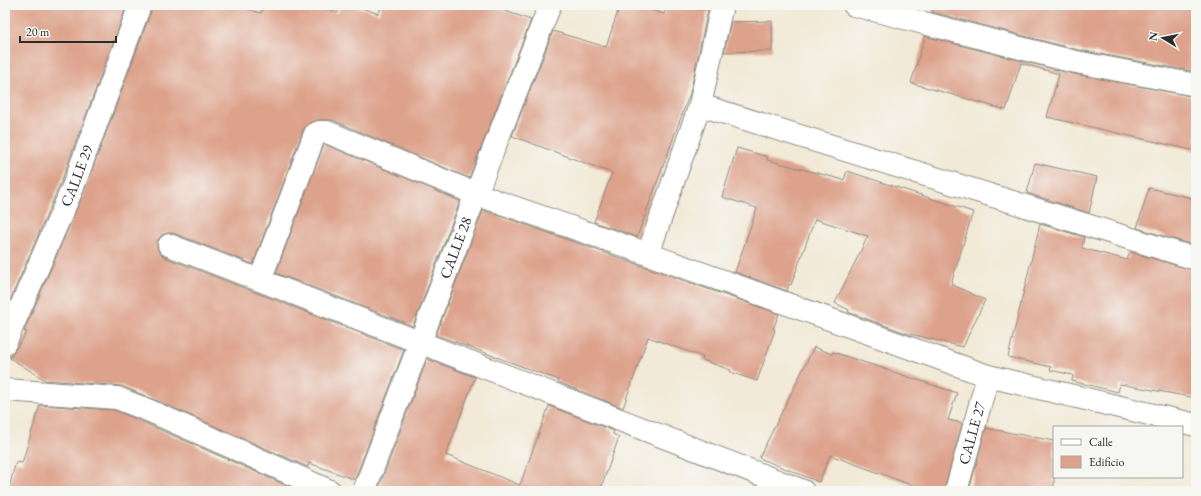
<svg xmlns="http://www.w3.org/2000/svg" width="1201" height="496" font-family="'EB Garamond',serif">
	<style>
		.building { fill: #dda28b }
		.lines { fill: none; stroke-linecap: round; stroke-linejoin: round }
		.minor-casing { stroke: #8e8a80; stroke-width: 24 }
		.minor { stroke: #fff; stroke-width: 22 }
		.labels { text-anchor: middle; stroke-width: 3; stroke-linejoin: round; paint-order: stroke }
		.street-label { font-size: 15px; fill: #2b2b2b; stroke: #f6f6f2 }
	</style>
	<rect width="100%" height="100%" fill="#f6f6f2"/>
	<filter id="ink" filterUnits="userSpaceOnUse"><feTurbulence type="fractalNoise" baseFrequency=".025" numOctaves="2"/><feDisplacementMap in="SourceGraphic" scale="8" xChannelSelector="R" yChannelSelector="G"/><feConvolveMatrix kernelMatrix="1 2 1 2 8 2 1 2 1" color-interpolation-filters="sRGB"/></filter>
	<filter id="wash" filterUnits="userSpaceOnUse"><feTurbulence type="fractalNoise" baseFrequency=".012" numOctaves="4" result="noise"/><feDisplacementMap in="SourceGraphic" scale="16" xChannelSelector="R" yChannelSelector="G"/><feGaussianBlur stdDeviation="0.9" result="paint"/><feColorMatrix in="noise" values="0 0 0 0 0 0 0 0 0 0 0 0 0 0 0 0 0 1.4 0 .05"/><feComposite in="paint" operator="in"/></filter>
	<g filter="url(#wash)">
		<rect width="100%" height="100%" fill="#f2e9d6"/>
		<g id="blocks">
			<g class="building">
				<polygon points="5,5 127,5 61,182 5,312"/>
				<polygon points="152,5 232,5 261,13 264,5 315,5 338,13 341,5 353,5 379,14 381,5 419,5 449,8 450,5 488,5 531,20 469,178 332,120 319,120 309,123 303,130 253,264 173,233 167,233 162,235 157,241 157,247 159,252 164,257 404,350 355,479 353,479 309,463 308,467 155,400 122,386 45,380 10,358 27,332 24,331 84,192 152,9"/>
				<polygon points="620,5 636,5 664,14 667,6 708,10 690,93 637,237 594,222 612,173 512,136 553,31 606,47"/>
				<polygon points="934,5 1196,5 1196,72 1074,49 932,12"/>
				<polygon points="772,21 772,51 724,52 731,22"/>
				<polygon points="925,36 1069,73 1196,97 1196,151 1047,117 1059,74 1021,63 1006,110 911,83"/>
				<polygon points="324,144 460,201 413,326 276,273"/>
				<polygon points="737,148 768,157 767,160 844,180 847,171 973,212 951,284 985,300 963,347 906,333 848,312 849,310 835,303 868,236 815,219 791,285 789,284 787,291 735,272 757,208 722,197"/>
				<polygon points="1035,163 1097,177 1089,213 1027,193"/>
				<polygon points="1149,188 1196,199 1196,246 1137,228"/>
				<polygon points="483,210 779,314 773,329 775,330 757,381 730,372 731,370 702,360 703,357 648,337 623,408 558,382 559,380 436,335"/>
				<polygon points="1040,224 1084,237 1082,248 1127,260 1130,252 1196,271 1196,398 1120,384 1118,392 1072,381 1073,375 1050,370 1051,367 1008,357"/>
				<polygon points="814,347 832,354 833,352 957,393 948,420 962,423 944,491 928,491 830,455 819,482 759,458"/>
				<polygon points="427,359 475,377 446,455 520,485 549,406 614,431 613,434 619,437 600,491 387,491 379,488"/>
				<polygon points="40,405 114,410 145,423 299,491 8,491 16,462 22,463"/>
				<polygon points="986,428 1054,441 1054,491 969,491"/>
			</g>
		</g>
	</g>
	<g filter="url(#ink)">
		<use href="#blocks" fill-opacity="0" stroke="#8e8a80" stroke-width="1"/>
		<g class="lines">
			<g class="minor-casing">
				<g id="minor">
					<polyline points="854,5 1071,61 1196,85"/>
					<polyline points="700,105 1196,259"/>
					<polyline points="169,245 803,491"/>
					<polyline points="648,254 700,105 722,5"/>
					<polyline points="260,280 315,134 319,132 327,132 476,194 648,254 988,376 1196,425"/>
					<path id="s1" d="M5,343L73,187L140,5"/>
					<polyline points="5,390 117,398 150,411 330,491"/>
					<path id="s2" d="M364,491L476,194L550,5"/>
					<path id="s3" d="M956,491L988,376"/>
				</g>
			</g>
			<use href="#minor" class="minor"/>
		</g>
	</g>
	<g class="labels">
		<g class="street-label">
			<text dy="5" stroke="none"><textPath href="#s1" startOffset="182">CALLE 29</textPath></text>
			<text dy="5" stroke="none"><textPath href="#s2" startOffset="260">CALLE 28</textPath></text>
			<text dy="5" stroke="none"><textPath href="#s3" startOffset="60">CALLE 27</textPath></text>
		</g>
	</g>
	<rect width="1201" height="496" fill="none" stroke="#f6f6f2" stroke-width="20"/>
	<rect x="1053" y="426" width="130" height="52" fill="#f6f6f2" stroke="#a5a5a2"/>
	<rect x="1061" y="439" width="20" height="6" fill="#ffffff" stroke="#a5a5a2"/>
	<text x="1089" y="446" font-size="12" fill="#2b2b2b">Calle</text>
	<rect x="1061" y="456" width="20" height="12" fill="#dda28b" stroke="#a5a5a2"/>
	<text x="1089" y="466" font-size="12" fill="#2b2b2b">Edificio</text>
	<g transform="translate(1163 38) rotate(280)" stroke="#f6f6f2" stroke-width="3" paint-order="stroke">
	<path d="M0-3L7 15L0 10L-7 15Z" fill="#2b2b2b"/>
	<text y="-6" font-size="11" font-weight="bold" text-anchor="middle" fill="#2b2b2b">N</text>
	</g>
	<path d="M20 36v6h96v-6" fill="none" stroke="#2b2b2b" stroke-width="2"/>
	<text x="26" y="36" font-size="12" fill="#2b2b2b" stroke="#f6f6f2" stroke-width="3" paint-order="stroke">20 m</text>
</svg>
